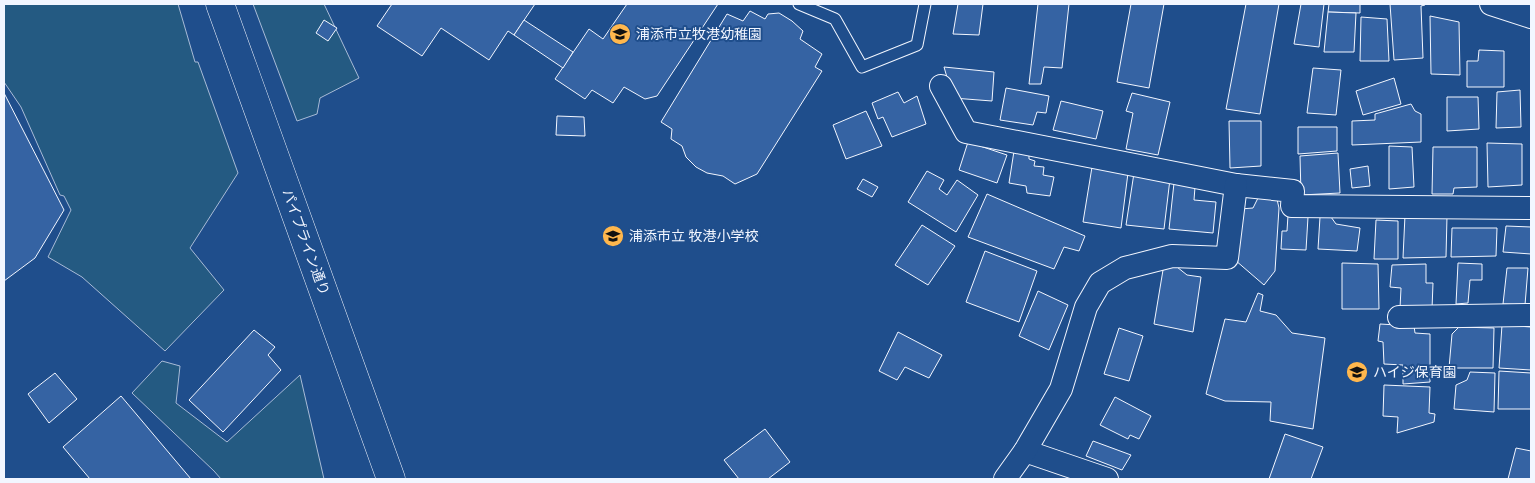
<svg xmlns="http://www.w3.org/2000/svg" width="1535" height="483" font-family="Rubik,'Noto Sans JP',sans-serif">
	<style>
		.green { fill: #245a82; stroke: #a8bbd7 }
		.building { fill: #3563a3; stroke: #f2f6ff }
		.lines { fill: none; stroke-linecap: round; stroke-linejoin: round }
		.lane-casing { stroke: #f2f6ff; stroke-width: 13 }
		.street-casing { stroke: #f2f6ff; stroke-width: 24 }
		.secondary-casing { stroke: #f2f6ff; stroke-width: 29 }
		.lane { stroke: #1f4e8c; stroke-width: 11 }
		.street { stroke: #1f4e8c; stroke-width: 22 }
		.secondary { stroke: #1f4e8c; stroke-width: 28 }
		.labels { text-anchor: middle; stroke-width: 4; stroke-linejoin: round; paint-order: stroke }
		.poi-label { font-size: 14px; fill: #f2f6ff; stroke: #1f4e8c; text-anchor: start }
		.street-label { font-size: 14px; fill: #f2f6ff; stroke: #1f4e8c }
	</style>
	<rect width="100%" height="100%" fill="#1f4e8c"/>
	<g class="green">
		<polygon points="4,4 178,4 195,62 198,62 238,173 190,248 224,290 165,351 82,277 48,257 71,210 64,196 60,195 21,107 4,82"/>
		<polygon points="253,4 324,4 359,78 320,98 317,114 297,121"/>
		<polygon points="162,361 180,366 176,403 227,442 300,375 324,479 221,479 214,471 132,393"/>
	</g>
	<g class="building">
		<polygon points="392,4 535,4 514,35 508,31 489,60 441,28 422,56 377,26"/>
		<polygon points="627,4 718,4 657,96 645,99 624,87 613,103 592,90 585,99 555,79 589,29 603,39"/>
		<polygon points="958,4 983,4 979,35 953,34"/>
		<polygon points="1038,4 1069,4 1062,68 1044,67 1041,84 1029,84"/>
		<polygon points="1131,4 1164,4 1149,88 1117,82"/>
		<polygon points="1246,4 1279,4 1260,114 1226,109"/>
		<polygon points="1301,4 1324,4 1319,47 1294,44"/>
		<polygon points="1329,4 1360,4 1360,13 1328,12"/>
		<polygon points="1390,4 1425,4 1425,5 1421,6 1423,58 1394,60"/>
		<polygon points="750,11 765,19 768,14 779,13 792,21 803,31 800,39 822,54 815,67 822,71 757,174 735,184 723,176 707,173 696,167 686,157 682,146 671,139 672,129 661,122 727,14 743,21"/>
		<polygon points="1328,12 1356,13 1354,52 1324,52"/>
		<polygon points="1430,16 1459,22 1460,75 1431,74"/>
		<polygon points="1361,17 1387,19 1389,61 1360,61"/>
		<polygon points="324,20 337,28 328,41 316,33"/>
		<polygon points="524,20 573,52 563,68 514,35"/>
		<polygon points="1479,50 1504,51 1504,87 1467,87 1467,61 1478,61"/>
		<polygon points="944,67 994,72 992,101 953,98"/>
		<polygon points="1313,68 1341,70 1336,115 1307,113"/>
		<polygon points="1394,78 1401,104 1363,115 1356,91"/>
		<polygon points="1006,88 1049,96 1046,113 1037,112 1033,125 1000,120"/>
		<polygon points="1520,90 1521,127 1496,128 1497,92"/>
		<polygon points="898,92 904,103 917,96 926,124 892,137 883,117 878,119 872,103"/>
		<polygon points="4,93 64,210 35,258 4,281"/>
		<polygon points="1132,93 1170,102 1158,155 1126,149 1133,113 1126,111"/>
		<polygon points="1447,97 1478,97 1479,129 1447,131"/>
		<polygon points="1061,101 1103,111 1096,139 1053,130"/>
		<polygon points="1411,104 1415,111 1421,114 1421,142 1352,145 1352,121 1375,120 1375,114"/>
		<polygon points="866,111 882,146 846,159 833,125"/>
		<polygon points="557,116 584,117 585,136 556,135"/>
		<polygon points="1229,121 1261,121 1261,166 1230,168"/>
		<polygon points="1298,127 1337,127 1337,151 1298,154"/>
		<polygon points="968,142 1007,155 997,183 959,170"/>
		<polygon points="1487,143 1522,144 1522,185 1488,187"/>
		<polygon points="1389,146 1412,147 1414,187 1389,189"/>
		<polygon points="1433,147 1477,147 1477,187 1454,188 1453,194 1432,194"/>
		<polygon points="1014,151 1029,154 1029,159 1035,161 1034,166 1044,167 1043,175 1054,177 1050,196 1027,193 1026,186 1009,183"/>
		<polygon points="1338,153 1340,193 1301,195 1300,156"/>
		<polygon points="1368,166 1370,186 1352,188 1350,169"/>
		<polygon points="1092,167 1128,173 1121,228 1083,222"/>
		<polygon points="927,171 944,180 939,189 947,195 957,180 978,195 956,232 908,202"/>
		<polygon points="1134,173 1170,179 1164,229 1126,225"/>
		<polygon points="863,179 878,187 872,197 857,189"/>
		<polygon points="1174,183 1195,187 1194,200 1216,202 1213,233 1169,229"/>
		<polygon points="987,194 1085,236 1079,251 1064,247 1054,269 968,237"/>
		<polygon points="1260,194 1276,195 1279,208 1275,271 1264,285 1235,260 1240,209 1253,208"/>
		<polygon points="1288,215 1308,217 1306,250 1281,249 1282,231 1287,231"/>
		<polygon points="1405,215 1447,216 1446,257 1403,258"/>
		<polygon points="1320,217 1331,217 1336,224 1360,228 1357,251 1318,249"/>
		<polygon points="1376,220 1398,221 1398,259 1374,259"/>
		<polygon points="922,225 955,246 928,285 895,265"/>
		<polygon points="1506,226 1531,227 1531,254 1503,252"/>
		<polygon points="1452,228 1497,228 1496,256 1451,257"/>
		<polygon points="985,251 1037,271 1019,322 966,302"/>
		<polygon points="1342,263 1378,264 1379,309 1342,309"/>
		<polygon points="1458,263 1482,264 1482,280 1470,280 1468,303 1456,304"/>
		<polygon points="1164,264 1177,267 1187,275 1201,277 1193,332 1154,324"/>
		<polygon points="1426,264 1426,283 1433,283 1432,309 1400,308 1401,288 1390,287 1392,265"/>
		<polygon points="1507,268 1528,268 1525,305 1503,304"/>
		<polygon points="1038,291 1068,305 1049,350 1019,336"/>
		<polygon points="1258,293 1263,295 1260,311 1276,315 1292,333 1325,338 1313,429 1270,421 1271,402 1225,401 1206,394 1225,319 1246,322"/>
		<polygon points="1380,324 1414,326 1415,333 1430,334 1430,382 1403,384 1403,365 1384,364 1383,342 1378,341"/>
		<polygon points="1502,325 1531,327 1531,370 1499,368"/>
		<polygon points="1459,327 1494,328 1493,368 1449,368 1452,334"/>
		<polygon points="1119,328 1143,336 1129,381 1104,374"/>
		<polygon points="254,330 275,347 268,355 281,370 223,432 189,400"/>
		<polygon points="898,332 942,355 929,378 905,367 897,380 879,371"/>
		<polygon points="1499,371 1531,373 1531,409 1498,409"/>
		<polygon points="1470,372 1495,373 1494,412 1454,409 1456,385 1467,380"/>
		<polygon points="55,373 77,399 49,423 28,394"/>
		<polygon points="1384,385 1430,387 1429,413 1435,414 1434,422 1397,433 1398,417 1383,416"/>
		<polygon points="121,396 191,479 90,479 63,447"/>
		<polygon points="1115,397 1151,416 1139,439 1130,435 1128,439 1100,425"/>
		<polygon points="765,429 790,462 768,479 739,479 724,460"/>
		<polygon points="1285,434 1323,447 1311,479 1269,479"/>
		<polygon points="1093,441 1131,455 1122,470 1086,456"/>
		<polygon points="1516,448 1531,451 1531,479 1508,479"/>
	</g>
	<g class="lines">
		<g class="lane-casing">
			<polyline id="lane" points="799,4 835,19 862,67 917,45 925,4"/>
		</g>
		<g class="street-casing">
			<g id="street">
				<polyline points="1491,4 1531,17"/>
				<polyline points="941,86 966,132 1236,185 1293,191 1292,206 1531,208"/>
				<polyline points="1399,317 1531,315"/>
				<polyline points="1025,451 1107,479"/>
				<polyline points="1005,479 1025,451 1061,389 1086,307 1100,283 1125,268 1172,256 1227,258 1236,185"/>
			</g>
		</g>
		<g class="secondary-casing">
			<polyline id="secondary" points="220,4 391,479"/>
		</g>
		<use href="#lane" class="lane"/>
		<use href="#street" class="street"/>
		<use href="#secondary" class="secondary"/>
	</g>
	<defs>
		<g id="school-disc" transform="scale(1.125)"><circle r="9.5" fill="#ffb74d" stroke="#1f4e8c"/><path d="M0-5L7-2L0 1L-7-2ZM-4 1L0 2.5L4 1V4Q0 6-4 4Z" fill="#111"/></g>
	</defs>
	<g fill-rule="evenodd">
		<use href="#school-disc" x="620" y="34"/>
		<use href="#school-disc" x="613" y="236"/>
		<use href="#school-disc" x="1357" y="372"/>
	</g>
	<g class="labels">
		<g class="poi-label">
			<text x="636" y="39">浦添市立牧港幼稚園</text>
			<text x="629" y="241">浦添市立 牧港小学校</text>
			<text x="1373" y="377">ハイジ保育園</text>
		</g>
		<g class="street-label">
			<text transform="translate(306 242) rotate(70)" y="5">パイプライン通り</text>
		</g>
	</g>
	<rect width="1535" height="483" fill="none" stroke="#f2f6ff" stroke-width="10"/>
</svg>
